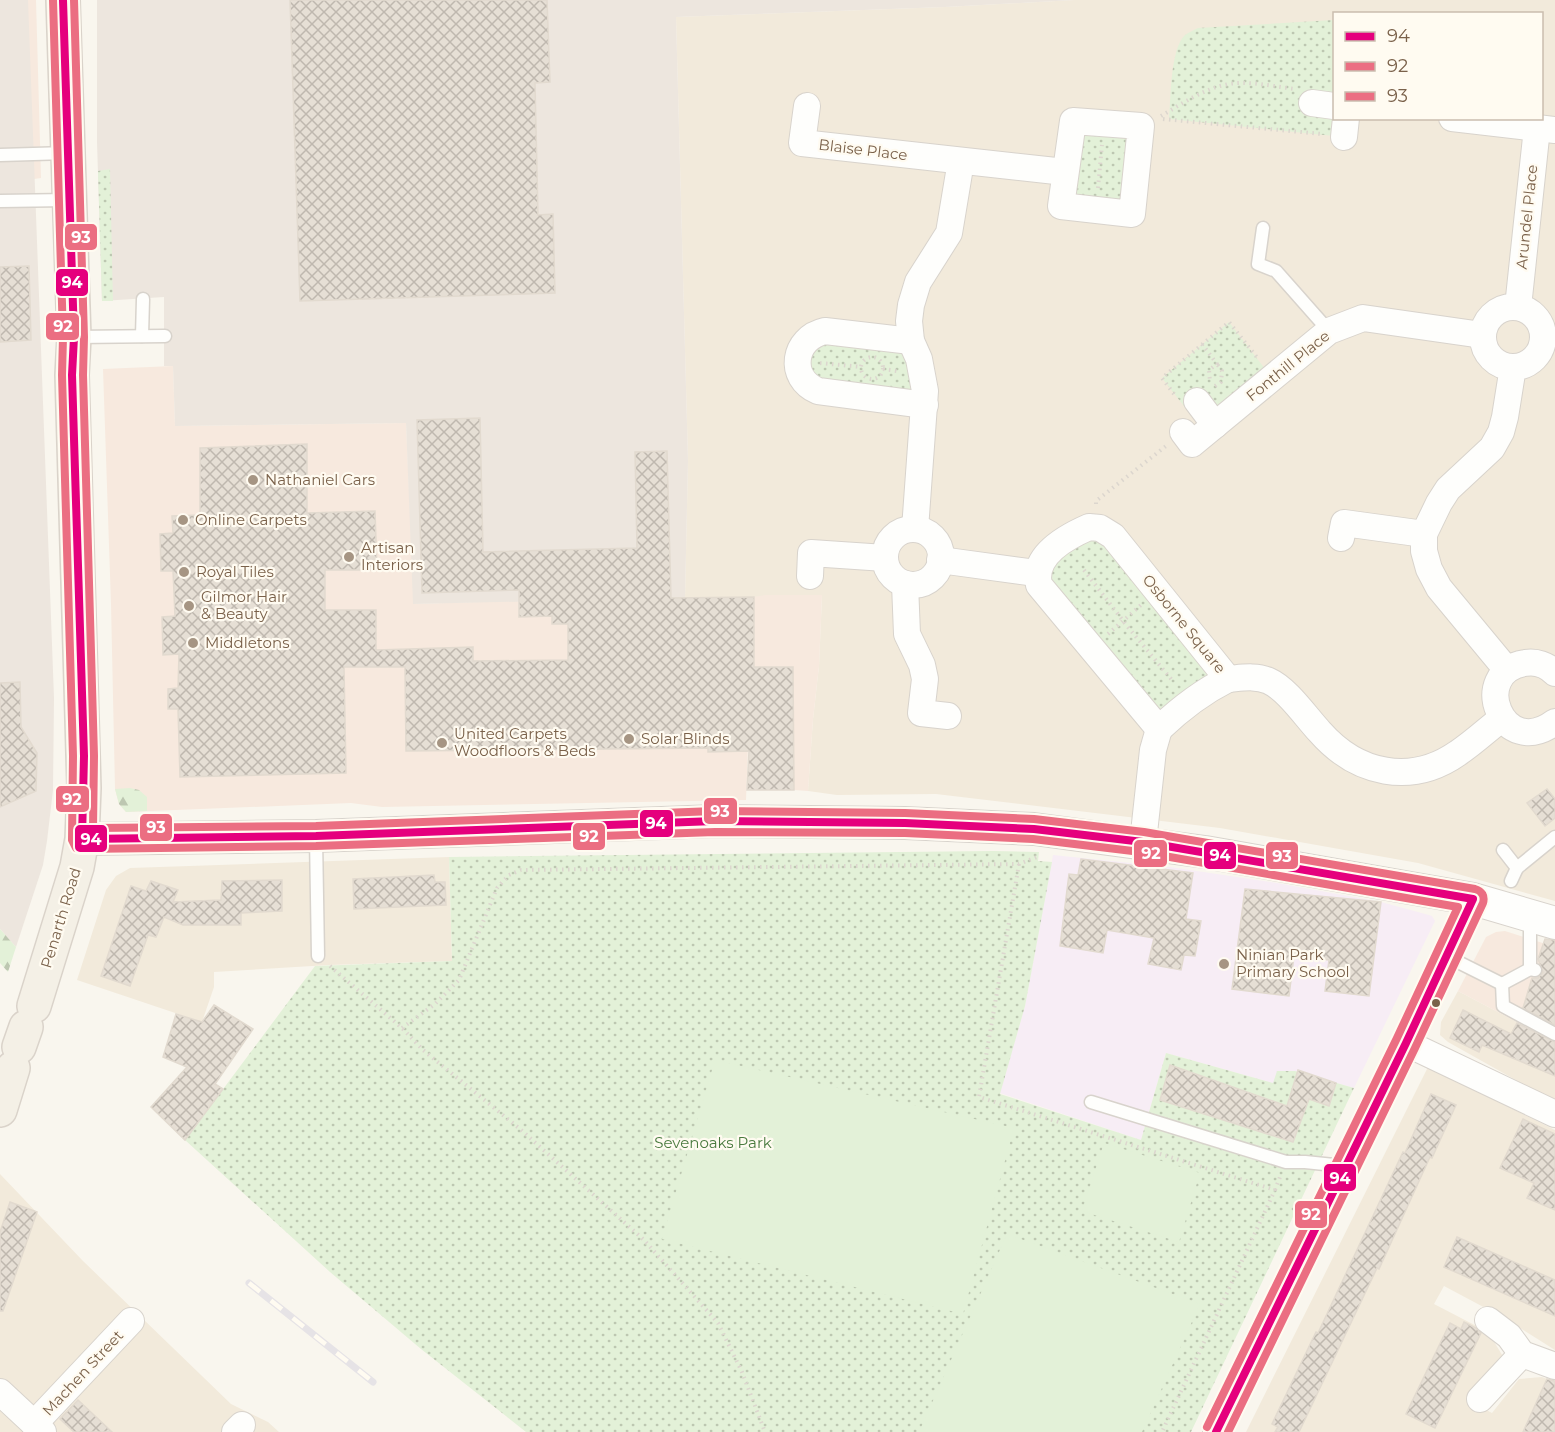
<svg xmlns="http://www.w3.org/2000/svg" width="1555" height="1432" font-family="Montserrat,sans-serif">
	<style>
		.residential { fill: #f2eadb; fill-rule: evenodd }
		.commercial { fill: #f7e9de }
		.industrial { fill: #ede6de }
		.education { fill: #f7edf5 }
		.green { fill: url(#green-dots) }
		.forest { fill: url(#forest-firs) }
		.pitch { fill: #e3f1d8 }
		.building { fill: url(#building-cross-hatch); stroke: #e2dacf; stroke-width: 1.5 }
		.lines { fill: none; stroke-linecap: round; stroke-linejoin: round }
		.service-casing { stroke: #d8d3cc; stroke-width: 15 }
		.minor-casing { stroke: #d8d3cc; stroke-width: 28 }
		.tertiary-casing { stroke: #d8d3cc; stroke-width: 34 }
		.primary-casing { stroke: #dad3ca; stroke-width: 36 }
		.path { stroke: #dcd6ce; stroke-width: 4; stroke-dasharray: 1.5 4.5; stroke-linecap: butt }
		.service { stroke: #fefefc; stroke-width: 12 }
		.minor { stroke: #fefefc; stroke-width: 26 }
		.tertiary { stroke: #fefefc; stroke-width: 32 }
		.primary { stroke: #f4f0e6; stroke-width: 33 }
		.rail-casing { stroke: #e6e3e6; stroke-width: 7 }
		.rail { stroke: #fffbf1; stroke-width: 4.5; stroke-dasharray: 14; stroke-linecap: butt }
		.bus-1-casing { stroke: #fffbf1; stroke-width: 12 }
		.bus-2-casing { stroke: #fffbf1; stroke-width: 12 }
		.bus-3-casing { stroke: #fffbf1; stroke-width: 12 }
		.bus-1 { stroke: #e5007d; stroke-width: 8 }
		.bus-2 { stroke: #eb6e82; stroke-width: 8 }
		.bus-3 { stroke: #eb6e82; stroke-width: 8 }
		.poi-dot { fill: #a69583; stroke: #fffbf1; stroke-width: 2 }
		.bus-dot { fill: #7a614a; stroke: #fffbf1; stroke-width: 2 }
		.labels { text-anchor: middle; stroke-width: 4.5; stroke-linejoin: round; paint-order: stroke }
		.street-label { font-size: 15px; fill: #7a614a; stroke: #fffbf1 }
		.poi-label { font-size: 15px; fill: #7a614a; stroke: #fffbf1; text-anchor: start }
		.park-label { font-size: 15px; fill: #497a3e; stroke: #fffbf1 }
		.line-badge { stroke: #fffbf1; stroke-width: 2 }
		.badge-label { font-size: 16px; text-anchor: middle; font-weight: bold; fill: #fff }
	</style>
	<defs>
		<pattern id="green-dots" width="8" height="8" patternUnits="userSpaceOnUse" patternTransform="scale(1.5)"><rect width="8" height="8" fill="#e3f1d8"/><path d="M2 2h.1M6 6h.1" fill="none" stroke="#bdc7b1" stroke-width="1.8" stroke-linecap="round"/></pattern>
		<pattern id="forest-firs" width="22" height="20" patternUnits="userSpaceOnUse" patternTransform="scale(1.5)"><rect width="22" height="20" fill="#e3f1d8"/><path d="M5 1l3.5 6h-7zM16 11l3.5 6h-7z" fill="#bdc7b1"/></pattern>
		<pattern id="building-cross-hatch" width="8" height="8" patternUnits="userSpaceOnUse" patternTransform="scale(1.5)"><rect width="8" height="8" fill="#e6dfd5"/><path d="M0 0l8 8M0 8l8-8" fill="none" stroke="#bfb8af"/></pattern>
	</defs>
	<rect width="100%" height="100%" fill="#f9f6ee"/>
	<g class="residential">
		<path d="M1074,0H1555V901L1418,863L1220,828L936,794L837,795L808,791L813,719L819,666L822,596L685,598L688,461L676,17L945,7ZM1334,14H1542V118H1334Z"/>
		<polygon points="449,857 452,961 329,965 214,972 214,987 202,1022 77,980 106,890 116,876 130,868"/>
		<polygon points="1458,991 1555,1042 1555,1102 1448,1042 1440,1035 1441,1022"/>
		<polygon points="1428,1067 1555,1130 1555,1350 1506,1319 1444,1286 1434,1304 1488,1332 1504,1358 1471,1402 1492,1413 1519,1379 1542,1377 1555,1382 1555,1432 1246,1432"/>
		<polygon points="0,1174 83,1261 231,1404 268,1422 279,1432 0,1432"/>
	</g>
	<g class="commercial">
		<polygon points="0,0 36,0 41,178 0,184"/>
		<polygon points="173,366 175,426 406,423 414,604 568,599 754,597 765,595 822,595 819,666 813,719 808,791 794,790 793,718 749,719 746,800 382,807 351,803 126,812 119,804 115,789 111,604 103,369"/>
		<polygon points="1505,931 1555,947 1555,1042 1458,991 1486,937 1496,932"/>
	</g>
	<g class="industrial">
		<polygon points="0,0 28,0 54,698 53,790 47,841 43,865 16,947 0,929"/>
		<polygon points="97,0 1074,0 945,7 676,17 688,461 685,598 413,604 406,423 175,426 173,366 164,366 164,297 102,301 97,142"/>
	</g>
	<polygon class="education" points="1053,855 1170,867 1277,883 1381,902 1429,915 1432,916 1435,921 1354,1088 1295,1071 1273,1083 1166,1053 1141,1140 1000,1093 1025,1006"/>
	<g class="green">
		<path d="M1334,20V118L1344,137L1169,119C1171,99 1170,49 1185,35C1189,32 1194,30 1198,28Z"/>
		<polygon points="1073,121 1141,126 1132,214 1061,206"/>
		<polygon points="110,169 113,301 102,301 98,171"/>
		<polygon points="1229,322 1272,378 1215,425 1198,401 1187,410 1162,378"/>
		<polygon points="806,339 911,341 925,391 818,391 801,348"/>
		<polygon points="1089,527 1228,679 1159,729 1047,596 1042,560"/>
		<polygon points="993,851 1039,852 1038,861 1052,862 1025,1006 1000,1094 1141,1140 1166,1053 1273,1083 1277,1071 1295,1071 1354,1088 1191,1432 526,1432 421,1349 330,1272 185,1140 315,966 452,961 449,857"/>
	</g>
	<g class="forest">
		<polygon points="130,788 139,790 147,797 147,811 126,812 119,804 115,789"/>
		<polygon points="0,929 16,947 8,972 0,963"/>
	</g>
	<g class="pitch">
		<polygon points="715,1060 1014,1128 963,1314 662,1239"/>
		<polygon points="1104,1143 1200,1173 1179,1242 1082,1211"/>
		<polygon points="1007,1234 1200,1304 1142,1432 919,1432"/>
	</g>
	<g class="building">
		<polygon points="290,0 547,0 550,82 535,83 538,215 553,214 555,293 300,301"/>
		<polygon points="29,266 31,340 0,342 0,267"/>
		<polygon points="480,418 483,552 637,548 635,452 667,451 671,598 754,597 754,667 793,667 794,790 747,790 749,751 708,752 708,748 406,751 405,667 344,667 346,773 180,777 178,709 168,709 168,689 178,688 179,654 163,655 162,617 175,616 173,571 161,571 160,534 173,533 172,516 200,515 200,448 307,444 307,513 375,511 377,570 325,570 325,610 376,610 376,650 473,647 473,661 568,660 568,624 552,624 552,616 519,617 519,590 422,593 417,420"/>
		<polygon points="20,682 21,727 37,753 36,791 0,807 0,683"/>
		<polygon points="1547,789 1555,799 1555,818 1545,826 1527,803"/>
		<polygon points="1081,859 1193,873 1186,919 1201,921 1195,956 1184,955 1181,970 1148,964 1154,938 1107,930 1103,953 1060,946 1069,874 1078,875"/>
		<polygon points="434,875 435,882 445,882 446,905 354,909 353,879"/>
		<polygon points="282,880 282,911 241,913 241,925 183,925 164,917 156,937 148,935 130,986 101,976 131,886 146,891 151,881 178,890 173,902 221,900 222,881"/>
		<polygon points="1245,889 1381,902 1369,996 1325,991 1329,960 1294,956 1289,996 1232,989"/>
		<polygon points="1545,939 1555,940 1555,1025 1523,1008 1532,978 1538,978 1543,972 1538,959"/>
		<polygon points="214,1005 253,1029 215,1084 223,1089 185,1140 151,1107 187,1067 163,1057 176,1014 202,1022"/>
		<polygon points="1463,1010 1511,1034 1517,1023 1555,1042 1555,1076 1482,1045 1479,1052 1450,1038"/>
		<polygon points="1170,1065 1287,1106 1298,1070 1336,1083 1329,1106 1309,1099 1293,1142 1160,1100"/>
		<polygon points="1431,1094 1456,1105 1432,1158 1430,1157 1379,1269 1377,1268 1299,1432 1275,1432 1278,1427 1272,1424 1316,1332 1318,1333 1403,1152 1405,1153"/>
		<polygon points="1523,1119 1555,1134 1555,1210 1527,1198 1534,1183 1500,1168"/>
		<polygon points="10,1202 37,1212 3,1311 0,1311 0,1232"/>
		<polygon points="1457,1237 1555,1280 1555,1316 1444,1267"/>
		<polygon points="1464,1322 1476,1328 1481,1333 1435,1428 1406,1414 1450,1323 1461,1329"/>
		<polygon points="1547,1379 1555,1381 1555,1432 1523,1432"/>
		<polygon points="78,1400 112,1432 74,1432 60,1419"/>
	</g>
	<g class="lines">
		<g class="service-casing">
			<g id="service">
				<polyline points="0,155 67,153"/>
				<polyline points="0,201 68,200"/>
				<polyline points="1263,228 1258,264 1276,271 1329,331"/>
				<polyline points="142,336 143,299"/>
				<polyline points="76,337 165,336"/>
				<polyline points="316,838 318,956"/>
				<polyline points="1503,850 1517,868 1555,837"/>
				<polyline points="1511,881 1517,868"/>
				<polyline points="1530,918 1530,969 1535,970"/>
				<polyline points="1446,956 1502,984 1530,969"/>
				<polyline points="1502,984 1503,1006 1555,1034"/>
				<polyline points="1091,1102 1286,1162 1305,1162 1344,1166"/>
			</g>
		</g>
		<g class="minor-casing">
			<g id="minor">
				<polyline points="1312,103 1334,106"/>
				<polyline points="807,106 802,143 1065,172"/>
				<polyline points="1452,118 1555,130"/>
				<polygon points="1073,121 1141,126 1132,214 1061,206"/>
				<polyline points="1344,137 1346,118"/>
				<circle cx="1513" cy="337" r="30"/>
				<polyline points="1518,307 1537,128"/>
				<path d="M911,341L825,331C793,338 787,378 818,391L925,405"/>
				<polyline points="1197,401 1215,425"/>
				<polyline points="1183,432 1192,444 1329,331 1363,318 1482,335"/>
				<path d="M1089,527L1100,528L1113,536L1228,679C1202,692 1181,708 1159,729L1039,585C1032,556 1066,537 1089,527Z"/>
				<polyline points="915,529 925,391 919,359 911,341 909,321 911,305 918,282 949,233 961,161"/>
				<circle cx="913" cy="557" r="28"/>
				<polyline points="1341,538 1344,523 1424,534"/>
				<polyline points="940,560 1036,573"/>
				<polyline points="810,576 811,553 885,558"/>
				<polyline points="905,584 907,634 922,665 925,679 921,713 948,716"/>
				<polyline points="1507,670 1439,588 1429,569 1424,551 1424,534 1439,503 1448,489 1492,448 1501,432 1505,417 1513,367"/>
				<path d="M1555,673C1547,665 1536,661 1525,663C1468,672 1502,762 1555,722"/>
				<path d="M1228,679C1241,678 1256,675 1269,681C1287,689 1306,717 1320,732C1357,774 1411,786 1458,753C1473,743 1487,730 1501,719"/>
				<polyline points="1143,842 1153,750 1159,729"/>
				<polyline points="1406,1043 1555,1114"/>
				<polyline points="1488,1320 1509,1336 1522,1354 1555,1366"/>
				<polyline points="0,1392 43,1432"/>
				<polyline points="1480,1399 1522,1354"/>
				<polyline points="34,1424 131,1321"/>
				<polyline points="235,1432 242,1425"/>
				<polyline points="1216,1432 1406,1043 1473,899"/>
			</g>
		</g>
		<g class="tertiary-casing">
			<polyline id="tertiary" points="82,839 316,836 715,821 905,823 1034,829 1205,852 1473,899 1555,923"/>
		</g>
		<g class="primary-casing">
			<g id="primary">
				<polyline points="34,1006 77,867 82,839 84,788 72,375 74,337 63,0"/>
				<polyline points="19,1047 26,1027"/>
				<polyline points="0,1110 13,1068"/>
			</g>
		</g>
		<g class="path">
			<path d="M1161,116C1185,102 1213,82 1243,83C1260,83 1278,87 1295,89"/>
			<polyline points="1163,119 1322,134"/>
			<polyline points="1098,188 1102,145"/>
			<polyline points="1202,344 1217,364 1209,370 1210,382"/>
			<circle cx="872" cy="368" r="11"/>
			<polyline points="820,363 862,367"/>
			<polyline points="883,369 897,371"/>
			<polyline points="1215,386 1221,382 1222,371 1217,364"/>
			<polyline points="1174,394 1162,378 1229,322 1259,360"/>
			<polyline points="1096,504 1096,501 1166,446"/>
			<polyline points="1084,570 1127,626 1172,680"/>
			<polyline points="1108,634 1141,605"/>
			<polyline points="1019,864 979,1097 1275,1190 1162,1432"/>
			<polyline points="330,966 402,1028 423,1050 520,1129 644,1240 718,1323 742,1372 765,1432"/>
			<polyline points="402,1028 435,1004 459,980 497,888 509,875 521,870 1019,864 1037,857"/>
			<polyline points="1275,1190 1280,1177"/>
		</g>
		<use href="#service" class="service"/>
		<use href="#minor" class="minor"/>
		<use href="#tertiary" class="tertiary"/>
		<use href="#primary" class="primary"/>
		<g class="rail-casing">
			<polyline id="rail" points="249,1283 373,1382"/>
		</g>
		<use href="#rail" class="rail"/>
		<g class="bus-1-casing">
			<polyline id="bus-1" points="63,0 74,337 72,375 84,756 82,839 316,836 715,821 905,823 1034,829 1143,842 1473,899 1406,1043 1216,1432"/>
		</g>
		<g class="bus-2-casing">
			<polyline id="bus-2" points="53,0 63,337 62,375 73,756 72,840 76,848 82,849 316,846 715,832 905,833 1033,839 1141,852 1458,907 1397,1038 1207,1427"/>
		</g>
		<g class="bus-3-casing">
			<path id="bus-3" d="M74,0L84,337L83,375L94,756L93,828L316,826L715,811L905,813L1034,819L1144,832L1475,889C1482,891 1485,896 1483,903L1415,1048L1228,1432"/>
		</g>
		<use href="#bus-1" class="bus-1"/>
		<use href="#bus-2" class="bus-2"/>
		<use href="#bus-3" class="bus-3"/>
	</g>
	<g class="poi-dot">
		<circle cx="253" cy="480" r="6"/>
		<circle cx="183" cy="520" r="6"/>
		<circle cx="349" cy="557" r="6"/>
		<circle cx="184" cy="572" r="6"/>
		<circle cx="189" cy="606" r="6"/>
		<circle cx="193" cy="643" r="6"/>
		<circle cx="629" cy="739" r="6"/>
		<circle cx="442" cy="743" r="6"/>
		<circle cx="1224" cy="964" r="6"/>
	</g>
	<circle class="bus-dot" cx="1436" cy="1003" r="5"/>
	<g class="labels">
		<g class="street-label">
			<text transform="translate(863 150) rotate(7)" y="5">Blaise Place</text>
			<text transform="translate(1527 217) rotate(-84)" y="5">Arundel Place</text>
			<text transform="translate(1288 366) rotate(-39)" y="5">Fonthill Place</text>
			<text transform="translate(1184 624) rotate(51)" y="5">Osborne Square</text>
			<text transform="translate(61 918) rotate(-73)" y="5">Penarth Road</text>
			<text transform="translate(83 1373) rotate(-47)" y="5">Machen Street</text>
		</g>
		<g class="poi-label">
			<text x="265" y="485">Nathaniel Cars</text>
			<text x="195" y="525">Online Carpets</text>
			<text x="361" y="553">Artisan<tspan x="361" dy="17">Interiors</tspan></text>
			<text x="196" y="577">Royal Tiles</text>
			<text x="201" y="602">Gilmor Hair<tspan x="201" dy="17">&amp; Beauty</tspan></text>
			<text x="205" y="648">Middletons</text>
			<text x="454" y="739">United Carpets<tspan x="454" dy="17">Woodfloors &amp; Beds</tspan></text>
			<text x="641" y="744">Solar Blinds</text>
			<text x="1236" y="960">Ninian Park<tspan x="1236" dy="17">Primary School</tspan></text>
		</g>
		<g class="park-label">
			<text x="713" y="1148">Sevenoaks Park</text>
		</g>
	</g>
	<g class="line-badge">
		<rect x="64" y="223" width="34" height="28" rx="6" fill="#eb6e82"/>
		<rect x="55" y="268" width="34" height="29" rx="6" fill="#e5007d"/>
		<rect x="45" y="312" width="35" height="29" rx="6" fill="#eb6e82"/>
		<rect x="55" y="785" width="35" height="28" rx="6" fill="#eb6e82"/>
		<rect x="703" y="797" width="35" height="28" rx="6" fill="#eb6e82"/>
		<rect x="639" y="809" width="35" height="29" rx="6" fill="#e5007d"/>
		<rect x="139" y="813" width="34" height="29" rx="6" fill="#eb6e82"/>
		<rect x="572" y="822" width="34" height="29" rx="6" fill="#eb6e82"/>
		<rect x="74" y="824" width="34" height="29" rx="6" fill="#e5007d"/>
		<rect x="1133" y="839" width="35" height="29" rx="6" fill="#eb6e82"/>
		<rect x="1203" y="841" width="34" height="29" rx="6" fill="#e5007d"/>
		<rect x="1265" y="841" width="34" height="29" rx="6" fill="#eb6e82"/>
		<rect x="1323" y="1163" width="34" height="29" rx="6" fill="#e5007d"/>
		<rect x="1294" y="1200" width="34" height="29" rx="6" fill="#eb6e82"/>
	</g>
	<g class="badge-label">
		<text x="81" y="243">93</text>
		<text x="72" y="288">94</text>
		<text x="63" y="332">92</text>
		<text x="72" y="805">92</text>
		<text x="720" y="817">93</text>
		<text x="656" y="829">94</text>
		<text x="156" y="833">93</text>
		<text x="589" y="842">92</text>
		<text x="91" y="845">94</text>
		<text x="1151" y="859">92</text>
		<text x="1220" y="861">94</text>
		<text x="1282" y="862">93</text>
		<text x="1340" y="1184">94</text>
		<text x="1311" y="1220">92</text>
	</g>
	<rect x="1333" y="12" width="210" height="108" fill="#fffbf1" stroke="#cabdae" stroke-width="1.5"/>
	<rect x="1345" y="32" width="30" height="9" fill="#e5007d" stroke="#cabdae" stroke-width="1.5"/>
	<text x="1387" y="42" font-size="18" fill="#7a614a">94</text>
	<rect x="1345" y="62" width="30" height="9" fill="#eb6e82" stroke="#cabdae" stroke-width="1.5"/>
	<text x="1387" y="72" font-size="18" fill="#7a614a">92</text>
	<rect x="1345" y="92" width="30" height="9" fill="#eb6e82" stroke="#cabdae" stroke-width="1.5"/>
	<text x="1387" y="102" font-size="18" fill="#7a614a">93</text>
</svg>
